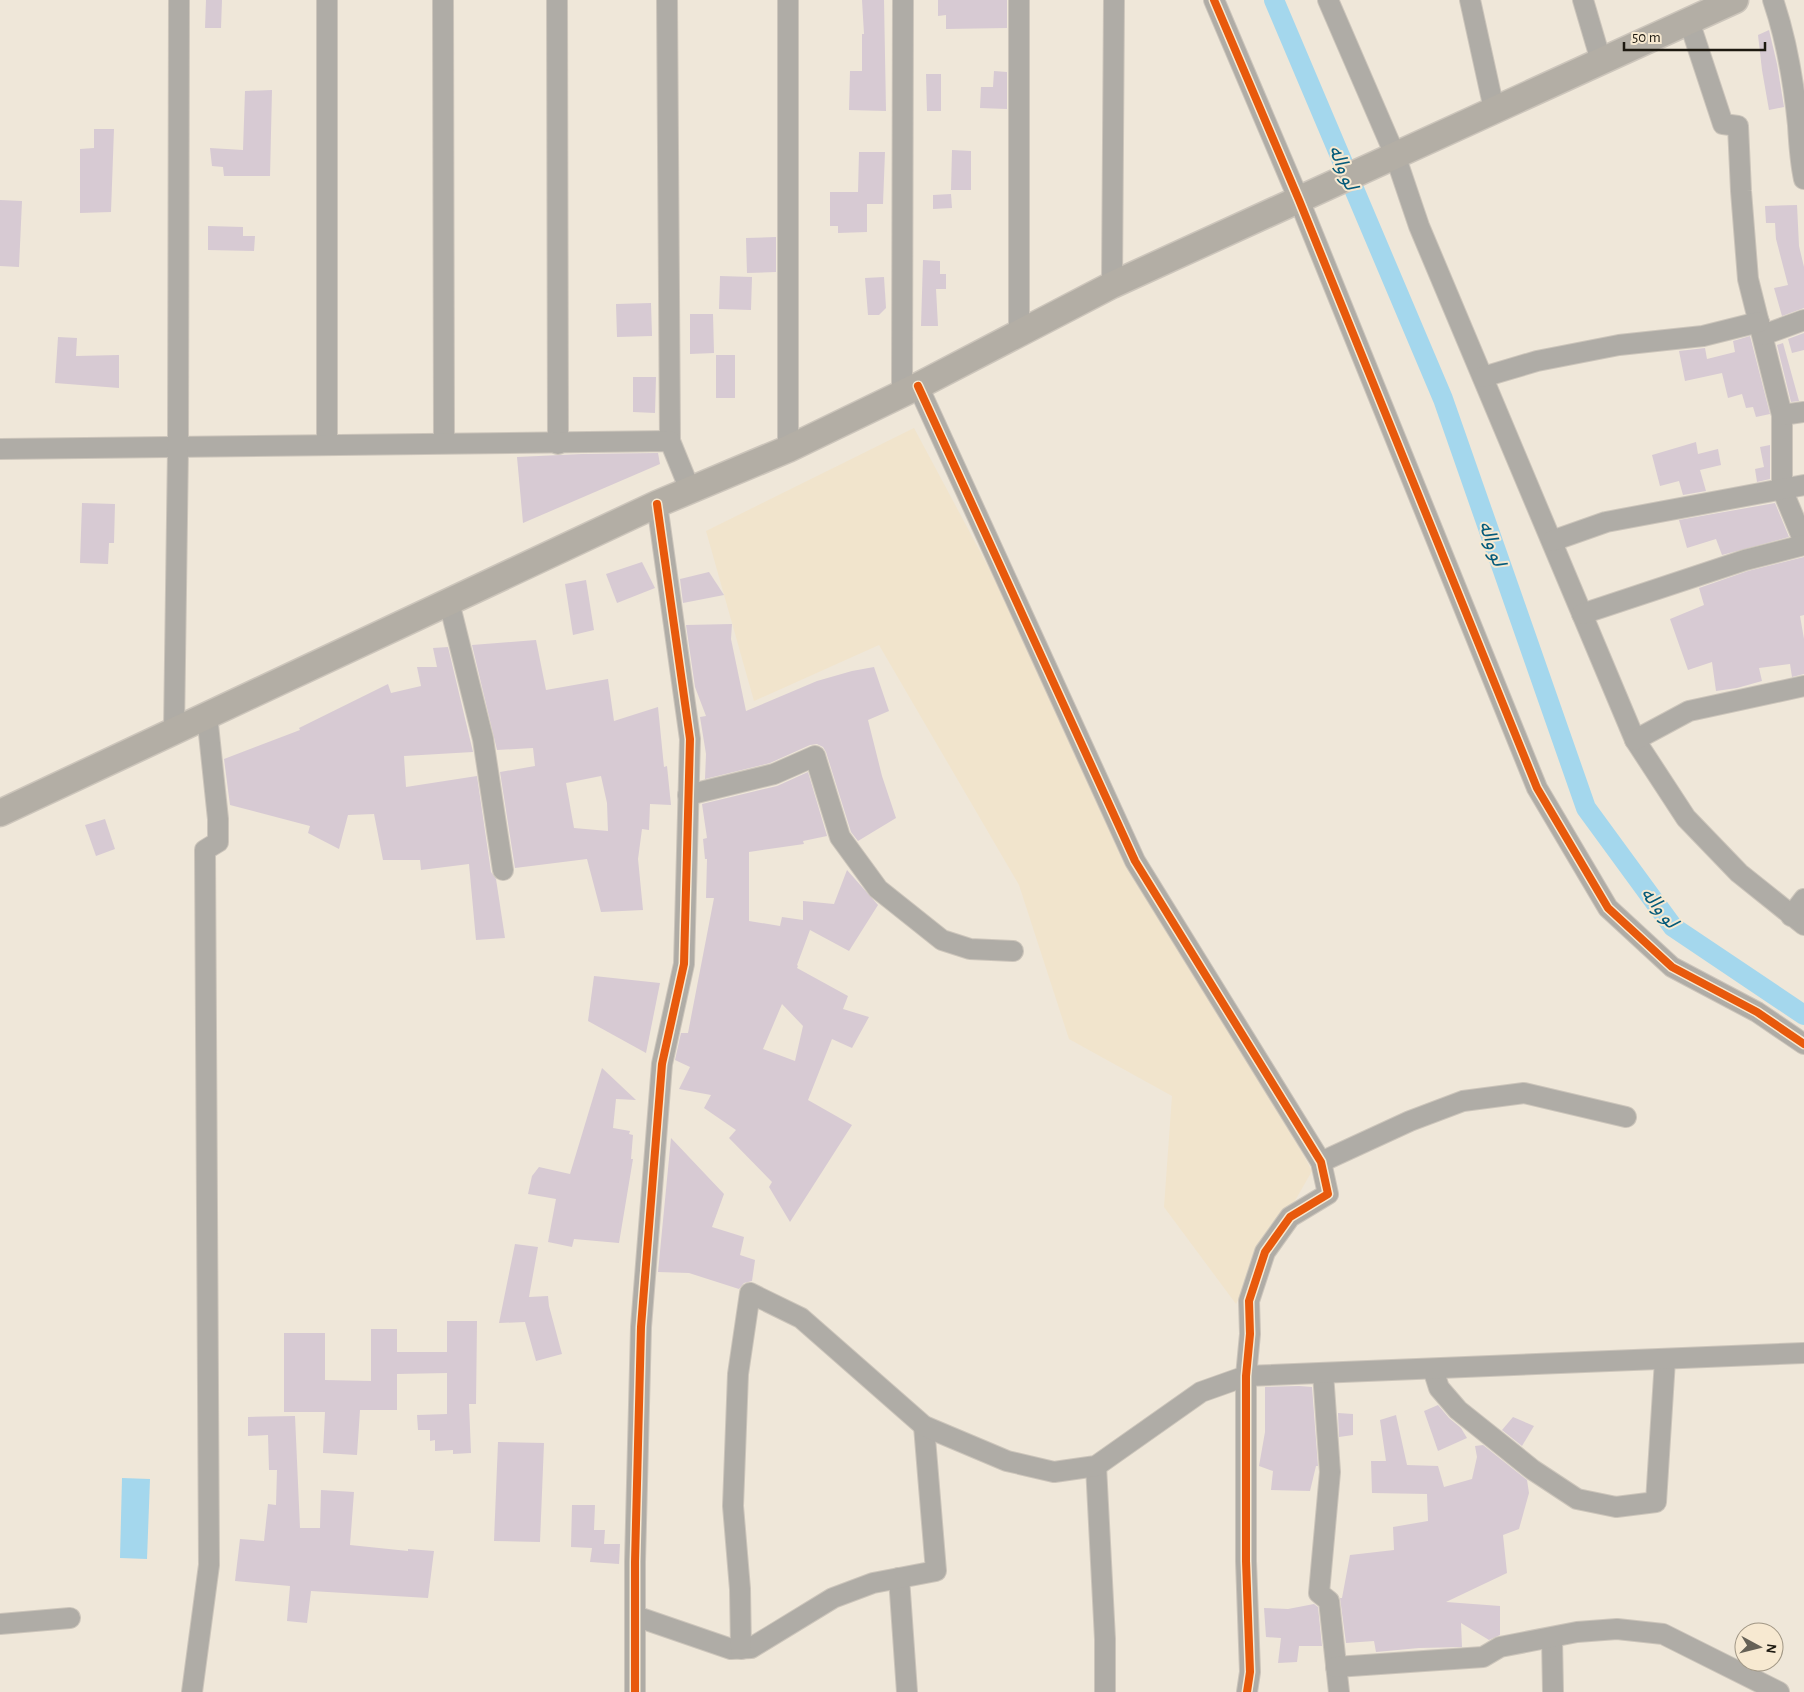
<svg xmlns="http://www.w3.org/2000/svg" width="1804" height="1692" font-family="'Alegreya Sans','Noto Sans Arabic',sans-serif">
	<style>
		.built { fill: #f1e4cc }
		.water { fill: #a4d7ed }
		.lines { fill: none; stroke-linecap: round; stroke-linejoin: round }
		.canal { stroke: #a4d7ed; stroke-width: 20 }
		.building { fill: #d7cad3; fill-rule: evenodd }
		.minor-casing { stroke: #ccc5bb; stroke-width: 22 }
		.major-casing { stroke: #ccc5bb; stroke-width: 29 }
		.minor { stroke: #afaca6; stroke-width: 20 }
		.major { stroke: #b3aea5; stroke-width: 26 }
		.cycleway-casing { stroke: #f7e9d1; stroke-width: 11 }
		.cycleway { stroke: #e8590c; stroke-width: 8 }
		.labels { text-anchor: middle; stroke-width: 4; stroke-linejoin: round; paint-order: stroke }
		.water-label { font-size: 20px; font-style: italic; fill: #045a7a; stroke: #f7e9d1 }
	</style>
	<rect width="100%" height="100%" fill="#efe7d9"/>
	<polygon class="built" points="914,428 1312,1171 1236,1304 1164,1207 1172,1096 1069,1039 1019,885 879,645 754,701 706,531"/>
	<polygon class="water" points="122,1478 150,1479 147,1559 120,1558"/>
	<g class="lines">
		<polyline class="canal" points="1274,0 1443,399 1586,808 1673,927 1804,1015"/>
	</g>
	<g class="building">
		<polygon points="206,0 222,0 221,28 205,28"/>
		<polygon points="862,0 884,0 886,111 849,110 850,71 862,71 862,34 864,34"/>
		<polygon points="938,0 1007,0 1007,28 946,29 946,15 938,16"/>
		<polygon points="1769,30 1777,64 1784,107 1769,110 1762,70 1758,35"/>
		<polygon points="994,71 1007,72 1007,109 980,108 981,87 993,87"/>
		<polygon points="926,74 941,74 941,111 927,111"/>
		<polygon points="272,90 270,176 224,176 223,167 212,166 210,148 243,150 245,91"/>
		<polygon points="94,129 114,129 111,212 80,213 80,149 94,148"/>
		<polygon points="952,150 971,151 971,190 951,190"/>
		<polygon points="859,152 885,152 883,204 867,204 867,232 838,233 838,226 830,226 830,192 858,192"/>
		<polygon points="951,194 952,208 933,209 933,195"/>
		<polygon points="0,200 22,201 19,267 0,266"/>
		<polygon points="1797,205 1799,246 1804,267 1804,308 1782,316 1774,288 1788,285 1776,239 1775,223 1766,223 1765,206"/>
		<polygon points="208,226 243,227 243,236 255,236 254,251 208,250"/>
		<polygon points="776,237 776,272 747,273 746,238"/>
		<polygon points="923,260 940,261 940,274 946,274 946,289 936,289 938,326 921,326"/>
		<polygon points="720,276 752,277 751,310 719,309"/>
		<polygon points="884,277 886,308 879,315 868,315 865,278"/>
		<polygon points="651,303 652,336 617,337 616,304"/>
		<polygon points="690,314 713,314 714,353 690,354"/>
		<polygon points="1804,333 1804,350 1792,353 1788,339"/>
		<polygon points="1750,336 1770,414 1756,417 1753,407 1746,408 1742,394 1728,398 1722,373 1685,381 1679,351 1705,348 1707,359 1735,352 1733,341"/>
		<polygon points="58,337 77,338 76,356 119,355 119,388 55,383"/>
		<polygon points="1783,343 1799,401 1791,402 1777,345"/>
		<rect x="716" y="355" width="19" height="43"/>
		<polygon points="633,377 656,377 655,413 633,412"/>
		<polygon points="1696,442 1698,454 1718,449 1721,465 1700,470 1706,491 1683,495 1679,481 1660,486 1652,455"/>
		<polygon points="1770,445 1770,479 1757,482 1755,469 1764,467 1760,447"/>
		<polygon points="658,453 660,464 523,523 517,457 582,454"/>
		<polygon points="82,503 115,504 114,543 109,543 108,564 80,563"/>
		<polygon points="1775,503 1789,537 1722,555 1716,539 1687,548 1679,520"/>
		<polygon points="1804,557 1804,615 1800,616 1804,639 1804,674 1792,677 1790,664 1759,668 1762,681 1737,688 1716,691 1712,662 1688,670 1670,619 1704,605 1699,588 1748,571"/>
		<polygon points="642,562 655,588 617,603 606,574"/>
		<polygon points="709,572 724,595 683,603 680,579"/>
		<polygon points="586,580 594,630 573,635 565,584"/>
		<polygon points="732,624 731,639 746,711 817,681 852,671 874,667 889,711 868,720 882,776 896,818 858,841 851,832 826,752 823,747 817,744 810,745 770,763 705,779 706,754 700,717 706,716 695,687 686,625"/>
		<path d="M536,640L546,690L608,679L614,721L658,707L664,767L667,766L671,805L650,804L649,830L642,829L638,859L643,910L601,912L587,859L515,868L500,772L535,766L533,748L497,750L472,645ZM601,776L607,803L608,831L574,828L566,783Z"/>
		<polygon points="448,647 473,752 404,756 406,787 477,776 491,872 496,879 505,938 476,940 469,864 421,870 420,860 383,860 374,814 348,815 339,849 308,833 310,826 230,805 224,759 300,730 299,728 388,684 391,693 421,686 417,667 437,667 433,648"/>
		<path d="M808,772L827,836L803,841L804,844L749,852V921L780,926L782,917L803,920V901L834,904L847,870L878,905L849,951L810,930L797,965L798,966L797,968L848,996L843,1009L869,1017L852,1048L832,1039L808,1100L852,1125L790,1222L769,1187L772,1182L729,1138L736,1130L704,1108L711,1095L679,1089L690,1067L675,1060L681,1033H688L714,898H706L707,859H705L703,839L707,838L702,804L777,786ZM782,1004L803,1026L795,1061L763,1049Z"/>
		<polygon points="105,819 115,849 96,856 85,825"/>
		<polygon points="594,976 660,983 646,1053 588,1021"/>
		<polygon points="602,1068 636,1100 616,1099 613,1128 630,1131 629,1134 633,1135 631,1159 633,1159 619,1243 574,1239 572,1247 548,1242 556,1199 528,1194 532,1176 539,1167 570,1174"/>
		<polygon points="671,1138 724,1194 712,1227 744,1237 740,1255 755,1260 752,1281 744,1283 739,1289 689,1273 658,1272"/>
		<polygon points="515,1244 538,1247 529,1297 548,1296 549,1306 562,1354 536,1361 525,1322 499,1323"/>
		<polygon points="447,1321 477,1321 476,1404 469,1404 471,1453 453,1454 453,1450 435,1451 435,1440 430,1441 430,1430 418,1430 417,1415 447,1414 447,1373 397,1374 397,1410 360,1410 357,1455 323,1453 325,1412 284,1412 284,1333 325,1333 325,1380 371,1381 371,1329 397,1329 397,1352 447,1352"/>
		<polygon points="1299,1386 1312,1387 1318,1466 1316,1466 1310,1491 1271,1490 1273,1471 1259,1466 1265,1432 1265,1387"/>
		<polygon points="1438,1405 1449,1418 1461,1428 1467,1438 1438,1451 1424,1411"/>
		<polygon points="1338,1413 1353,1414 1353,1435 1339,1437"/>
		<polygon points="1396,1415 1407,1465 1438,1466 1444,1487 1472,1479 1477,1457 1475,1446 1483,1445 1527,1480 1529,1493 1519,1529 1503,1535 1507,1573 1446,1602 1500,1606 1500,1635 1489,1640 1461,1623 1462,1647 1419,1648 1376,1652 1374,1641 1346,1643 1340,1598 1342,1598 1350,1555 1394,1550 1393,1527 1428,1521 1427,1494 1372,1493 1371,1461 1386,1461 1380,1420"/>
		<polygon points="295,1416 300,1528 320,1528 321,1490 354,1492 350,1545 408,1551 408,1549 434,1551 428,1598 311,1591 307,1623 287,1621 290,1586 235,1581 240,1539 264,1541 268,1504 276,1505 277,1470 269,1470 268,1435 248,1436 248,1417"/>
		<polygon points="1513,1417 1534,1426 1522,1446 1502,1430"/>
		<polygon points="498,1442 544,1443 540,1542 494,1541"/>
		<polygon points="572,1505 595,1505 594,1530 605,1530 604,1544 620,1544 619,1564 590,1562 592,1548 571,1547"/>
		<polygon points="1314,1604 1318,1607 1322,1646 1299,1646 1297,1662 1278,1663 1281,1638 1266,1637 1264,1608 1288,1609"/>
	</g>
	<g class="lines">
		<g class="minor-casing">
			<g id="minor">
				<polyline points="327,0 327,445"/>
				<polyline points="443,0 444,443"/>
				<polyline points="557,0 558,444"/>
				<polyline points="667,0 670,441"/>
				<polyline points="788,0 788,449"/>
				<polyline points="1214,0 1299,200 1537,788 1608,908 1672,967 1757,1012 1804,1044"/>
				<polyline points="1328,0 1395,155 1419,226 1635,740 1686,818 1739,873 1804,925"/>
				<polyline points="1470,0 1494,109"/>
				<polyline points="1583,0 1601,61"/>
				<path d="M1773,0C1786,38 1794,85 1798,125C1799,143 1800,161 1804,179"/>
				<polyline points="1689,21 1723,124 1738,126 1741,191 1748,279 1782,415 1782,489 1804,542"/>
				<polyline points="1112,285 1114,0"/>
				<polyline points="1019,333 1019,0"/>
				<polyline points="1763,335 1804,320"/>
				<polyline points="1483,377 1537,361 1619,345 1703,336 1759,322"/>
				<polyline points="918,386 1135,861 1321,1162 1328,1194 1290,1217 1265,1252 1249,1301 1250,1334 1246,1376 1246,1561 1250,1672 1247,1692"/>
				<polyline points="902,393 903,0"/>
				<polyline points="1782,415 1804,412"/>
				<polyline points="0,449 670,441 690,490"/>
				<polyline points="1552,541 1606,522 1804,485"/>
				<polyline points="449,602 483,739 503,870"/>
				<polyline points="1582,614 1745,560 1804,545"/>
				<polyline points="174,731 178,448 179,0"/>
				<polyline points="1635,740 1689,711 1804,686"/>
				<polyline points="688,795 774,774 815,756 840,837 878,889 942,940 970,949 1013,951"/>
				<polyline points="1791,916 1804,899"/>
				<polyline points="1321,1162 1410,1121 1463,1101 1524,1093 1626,1117"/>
				<polyline points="1433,1369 1439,1388 1458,1410 1533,1470 1577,1499 1616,1507 1656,1502 1665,1360"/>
				<polyline points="1323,1373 1330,1472 1319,1593 1329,1601 1339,1692"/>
				<polyline points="1096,1466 1105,1639 1105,1692"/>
				<polyline points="899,1578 907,1692"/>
				<polyline points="635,1616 731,1649 751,1648 833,1598 873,1583 936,1571 924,1426"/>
				<polyline points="0,1624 70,1618"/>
				<polyline points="1552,1638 1553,1692"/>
				<polyline points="741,1649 740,1589 733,1506 738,1374 750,1293 801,1318 924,1426 1007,1461 1054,1472 1096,1466 1201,1392 1246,1376 1804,1353"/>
				<polyline points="1336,1667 1483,1657 1500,1647 1577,1632 1617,1629 1663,1634 1779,1692"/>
				<polyline points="192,1692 209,1565 205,850 218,842 218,819 207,715"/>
				<polyline points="635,1692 635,1562 641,1327 662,1064 684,964 690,739 657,504"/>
			</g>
		</g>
		<g class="major-casing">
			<polyline id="major" points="0,813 657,504 788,449 918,386 1112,285 1735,0"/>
		</g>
		<use href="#minor" class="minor"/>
		<use href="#major" class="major"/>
		<g class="cycleway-casing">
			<g id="cycleway">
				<polyline points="1214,0 1299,200 1537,788 1608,908 1672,967 1757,1012 1804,1044"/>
				<polyline points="918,386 1135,861 1321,1162 1328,1194 1290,1217 1265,1252 1249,1301 1250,1334 1246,1376 1246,1561 1250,1672 1247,1692"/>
				<polyline points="635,1692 635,1562 641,1327 662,1064 684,964 690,739 657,504"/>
			</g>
		</g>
		<use href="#cycleway" class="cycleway"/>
	</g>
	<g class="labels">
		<g class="water-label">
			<text transform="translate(1344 167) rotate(67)" y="7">لو واله</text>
			<text transform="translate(1493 543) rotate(71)" y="7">لو واله</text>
			<text transform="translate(1660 907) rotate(51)" y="7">لو واله</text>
		</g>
	</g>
	<g transform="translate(1759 1647) rotate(97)"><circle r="24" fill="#f7e9d1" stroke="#a09684"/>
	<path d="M0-4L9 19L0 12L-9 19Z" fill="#666156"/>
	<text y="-8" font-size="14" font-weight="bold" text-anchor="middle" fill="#1d1910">N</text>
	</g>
	<path d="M1624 42v8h141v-8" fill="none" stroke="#1d1910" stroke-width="2.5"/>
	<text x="1632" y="42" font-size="15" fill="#1d1910" stroke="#f7e9d1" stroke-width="4" paint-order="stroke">50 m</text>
</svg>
